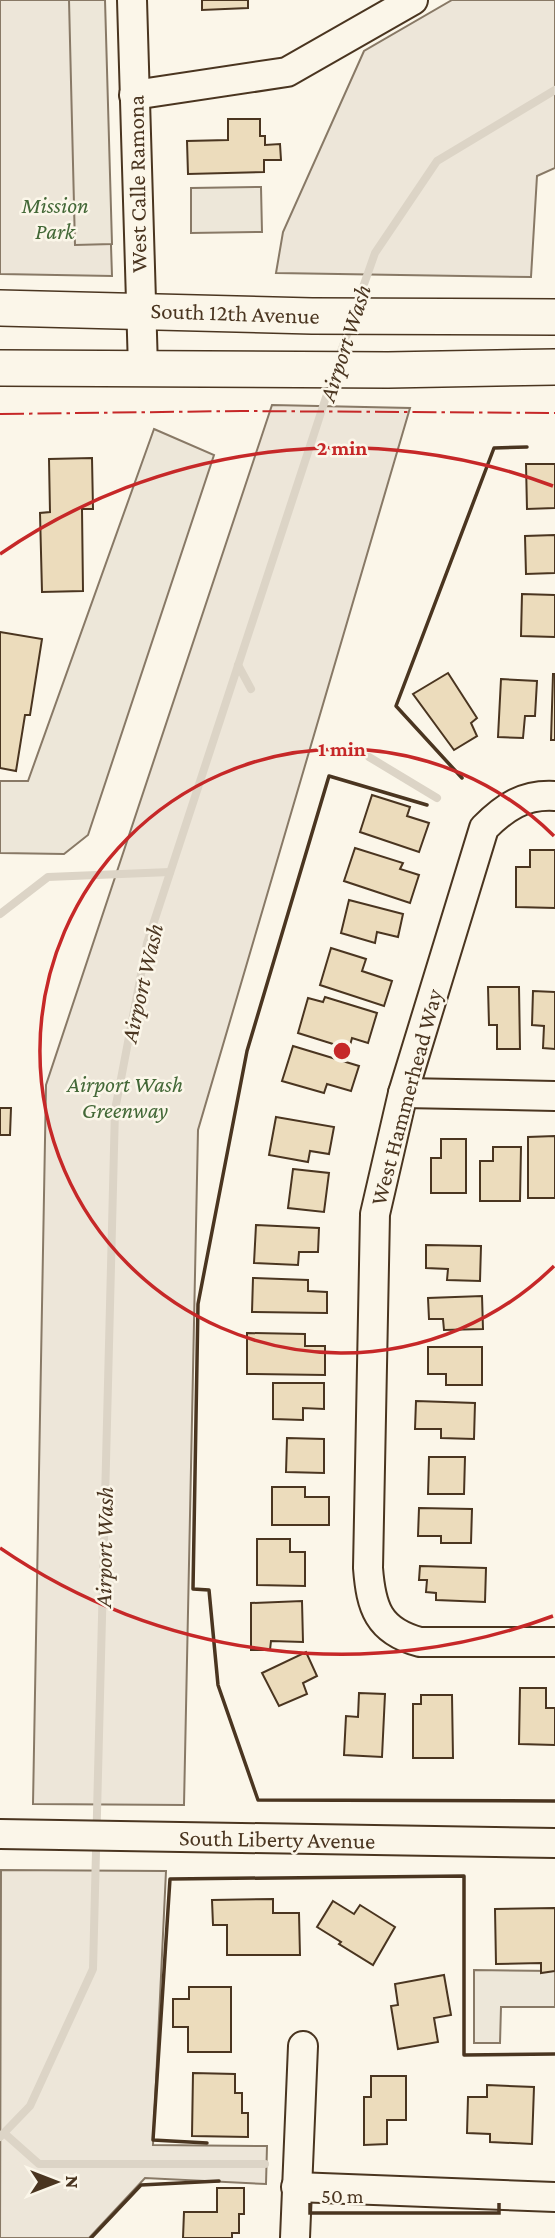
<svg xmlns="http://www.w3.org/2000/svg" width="555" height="2238" font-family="'Crimson Pro',serif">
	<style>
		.green { fill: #ede6d9; stroke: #887966; stroke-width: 2 }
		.parking { fill: #ede7d9; stroke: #887966; stroke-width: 2 }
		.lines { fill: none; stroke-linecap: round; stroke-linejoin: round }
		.stream { stroke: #dcd4c6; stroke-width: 8 }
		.building { fill: #ecdcbc; stroke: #4a3520; stroke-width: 2 }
		.minor-casing { stroke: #4a3520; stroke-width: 32 }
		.major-casing { stroke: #4a3520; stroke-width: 38 }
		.minor { stroke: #fbf6e9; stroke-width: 28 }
		.major { stroke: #fbf6e9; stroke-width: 35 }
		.wall { stroke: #4a3520; stroke-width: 3.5 }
		.power { stroke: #c62828; stroke-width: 2; stroke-dasharray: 24 5 3.5 5; stroke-linecap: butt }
		.ring { fill: none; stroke: #c62828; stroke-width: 3.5 }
		.labels { text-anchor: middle; stroke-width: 5; stroke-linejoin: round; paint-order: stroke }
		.street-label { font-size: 23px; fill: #4a3520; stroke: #fbf6e9 }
		.park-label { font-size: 23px; font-style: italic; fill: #436837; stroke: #fbf6e9 }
		.water-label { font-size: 24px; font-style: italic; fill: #4a3520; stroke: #fbf6e9 }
		.centre { fill: #c62828; stroke: #fbf6e9; stroke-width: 3.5 }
		.ring-label { font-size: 21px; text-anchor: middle; font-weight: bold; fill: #c62828; stroke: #fbf6e9; stroke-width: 5; stroke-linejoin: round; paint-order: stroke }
	</style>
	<rect width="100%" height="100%" fill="#fbf6e9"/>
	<g class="green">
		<polygon points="0,0 103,0 112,276 0,274"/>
		<polygon points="452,0 555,0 555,168 537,176 531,277 276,273 283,232 364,51"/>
		<polygon points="272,405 410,408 198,1130 184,1805 33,1804 46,1085"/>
		<polygon points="1,1870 166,1871 153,2145 267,2146 266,2184 145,2178 89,2238 0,2238"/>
	</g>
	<g class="parking">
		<polygon points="69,0 105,0 112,244 75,245"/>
		<polygon points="261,187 262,232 191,233 191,188"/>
		<polygon points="154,429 214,455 88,835 64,854 0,853 0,781 28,781"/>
		<polygon points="474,1970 555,1971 555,2007 501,2007 500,2043 474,2043"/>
	</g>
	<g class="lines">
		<g class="stream">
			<polyline points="356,307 375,253 437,161 555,90"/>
			<polyline points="338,360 350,326"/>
			<polyline points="238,665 251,689"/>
			<polyline points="369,757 437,798"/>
			<polyline points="0,914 48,877 170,872"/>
			<polyline points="4,2133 39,2164 265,2164"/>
			<polyline points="0,2137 30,2106 93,1969 115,1110 147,943 332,379"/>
		</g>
	</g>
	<g class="building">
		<polygon points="202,0 248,0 248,8 202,10"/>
		<polygon points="228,119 260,119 260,136 265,136 265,145 280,144 281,160 264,160 264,172 188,174 187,141 228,140"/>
		<polygon points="92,458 93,509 82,509 83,591 42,592 40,513 50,512 49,459"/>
		<polygon points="526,464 555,464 555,508 527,509"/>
		<polygon points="555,535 555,573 526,574 525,536"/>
		<polygon points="522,594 555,595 555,637 521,636"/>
		<polygon points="0,632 42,639 30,715 25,715 16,771 0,768"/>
		<polygon points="448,673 477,718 471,723 477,736 454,750 413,694"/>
		<polygon points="553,674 555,674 555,740 551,740"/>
		<polygon points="501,679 537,681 535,716 525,716 523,738 498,737"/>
		<polygon points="372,795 410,807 407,816 429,823 419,852 360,832"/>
		<polygon points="355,848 403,863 400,869 419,875 410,903 344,881"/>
		<polygon points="530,850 555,850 555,908 516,907 516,867 530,867"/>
		<polygon points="349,900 403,914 398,937 377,932 375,943 341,933"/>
		<polygon points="331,948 366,959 362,971 392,981 384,1006 320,985"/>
		<polygon points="488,987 519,987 520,1049 497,1049 497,1025 489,1025"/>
		<polygon points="533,991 555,992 555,1049 543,1048 544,1026 532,1025"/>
		<polygon points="325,997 377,1013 368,1043 352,1038 349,1049 298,1033 308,998 323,1002"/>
		<polygon points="293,1046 359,1066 351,1091 327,1084 324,1093 282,1081"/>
		<polygon points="0,1108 11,1108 10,1135 0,1135"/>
		<polygon points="276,1117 334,1127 329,1154 310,1151 308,1162 269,1155"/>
		<polygon points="555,1136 555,1198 528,1198 528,1137"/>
		<polygon points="441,1139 466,1139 466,1193 431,1193 431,1158 441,1158"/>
		<polygon points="493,1147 521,1147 520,1201 480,1201 480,1161 493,1161"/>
		<polygon points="293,1169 329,1173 324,1212 288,1208"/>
		<polygon points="256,1225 319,1228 318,1252 299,1252 298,1265 254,1263"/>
		<polygon points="426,1245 481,1246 480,1281 447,1280 448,1269 426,1268"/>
		<polygon points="253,1278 308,1280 308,1291 327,1292 327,1313 252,1312"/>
		<polygon points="482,1296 483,1329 444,1330 443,1319 429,1319 428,1298"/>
		<polygon points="247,1333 305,1334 305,1346 325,1346 325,1375 247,1374"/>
		<polygon points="428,1347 482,1347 482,1385 446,1385 446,1374 428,1374"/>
		<polygon points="273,1383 324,1383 324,1409 303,1408 303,1420 273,1419"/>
		<polygon points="416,1401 475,1403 474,1439 441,1438 441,1429 415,1429"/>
		<polygon points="287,1438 324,1439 324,1473 286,1472"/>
		<polygon points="429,1457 465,1457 464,1494 428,1494"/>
		<polygon points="272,1487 305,1487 305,1497 329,1497 329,1525 272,1525"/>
		<polygon points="419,1508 472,1509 471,1543 441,1543 441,1536 418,1536"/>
		<polygon points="257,1539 290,1539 290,1552 305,1552 305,1586 257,1585"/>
		<polygon points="420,1566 486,1568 485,1602 436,1600 436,1593 426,1592 427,1580 419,1580"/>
		<polygon points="302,1601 303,1642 271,1641 270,1650 251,1650 251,1603"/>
		<polygon points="306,1652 317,1676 303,1683 307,1694 279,1706 262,1673"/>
		<polygon points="520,1688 546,1688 546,1708 555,1708 555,1745 519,1744"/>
		<polygon points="359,1693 385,1694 382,1757 344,1755 346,1716 358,1717"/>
		<polygon points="421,1695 452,1695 453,1758 413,1758 413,1704 421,1704"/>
		<polygon points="273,1899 273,1913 299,1913 300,1955 227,1955 227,1925 213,1925 212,1900"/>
		<polygon points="333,1901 354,1914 360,1905 395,1927 373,1965 339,1944 341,1942 317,1927"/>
		<polygon points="555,1908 555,1971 541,1973 541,1963 496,1964 495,1909"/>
		<polygon points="444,1975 451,2015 434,2018 438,2042 398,2049 391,2006 398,2005 395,1984"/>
		<polygon points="189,1987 231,1987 231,2052 188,2052 188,2027 173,2027 173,1999 189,1999"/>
		<polygon points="193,2073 235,2074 235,2093 242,2093 242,2113 248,2113 248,2137 192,2136"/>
		<polygon points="371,2076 406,2076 406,2120 387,2120 387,2144 364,2145 364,2097 371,2097"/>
		<polygon points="487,2085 534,2087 532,2144 490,2142 490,2134 467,2133 468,2097 487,2097"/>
		<polygon points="217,2188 244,2188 244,2214 239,2214 239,2233 232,2233 232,2238 183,2238 184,2212 217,2212"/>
	</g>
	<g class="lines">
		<g class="minor-casing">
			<g id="minor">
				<polyline points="132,0 143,368"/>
				<polyline points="134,95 287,72 413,0"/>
				<path d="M555,796C524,794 505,807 484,828L403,1093L375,1214L368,1568C371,1607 378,1631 420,1642H555"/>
				<polyline points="403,1093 555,1096"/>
				<polyline points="0,1834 555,1843"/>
				<polyline points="296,2187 555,2197"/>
				<polyline points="295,2238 303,2046"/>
			</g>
		</g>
		<g class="major-casing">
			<g id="major">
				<polyline points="0,308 312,316 555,317"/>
				<polyline points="0,368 388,370 555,367"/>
			</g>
		</g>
		<use href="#minor" class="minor"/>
		<use href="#major" class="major"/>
		<g class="wall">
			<polyline points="462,778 396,706 494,448 527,447"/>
			<polyline points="427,805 329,776 247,1051 198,1304 193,1589 209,1590 218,1685 258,1800 555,1801"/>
			<polyline points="207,2143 153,2140 170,1879 464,1876 464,2055 555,2054"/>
			<polyline points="91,2238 141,2185 219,2181"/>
		</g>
		<polyline class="power" points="0,414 241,411 555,413"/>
	</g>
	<g class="ring">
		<path d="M554 1266A302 302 0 1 1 554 836"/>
		<path d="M553 1616A603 603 0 0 1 0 1548M0 554A603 603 0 0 1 553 486"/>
	</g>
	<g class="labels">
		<g class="street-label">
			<text transform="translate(137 184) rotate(-91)" y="8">West Calle Ramona</text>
			<text transform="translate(235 313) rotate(2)" y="8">South 12th Avenue</text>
			<text transform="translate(406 1097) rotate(-75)" y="8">West Hammerhead Way</text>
			<text transform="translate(277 1839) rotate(1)" y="8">South Liberty Avenue</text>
		</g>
		<g class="park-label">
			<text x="55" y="213">Mission<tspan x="55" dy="26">Park</tspan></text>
			<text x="125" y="1092">Airport Wash<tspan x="125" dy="26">Greenway</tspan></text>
		</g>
		<g class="water-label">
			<text transform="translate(345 343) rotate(-72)" y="8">Airport Wash</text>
			<text transform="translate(142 983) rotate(-77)" y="8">Airport Wash</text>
			<text transform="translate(104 1547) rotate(-89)" y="8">Airport Wash</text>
		</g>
	</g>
	<circle cx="342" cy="1051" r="10" class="centre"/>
	<g class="ring-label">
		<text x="342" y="455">2 min</text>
		<text x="342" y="756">1 min</text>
	</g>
	<g transform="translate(56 2182) rotate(90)" stroke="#fbf6e9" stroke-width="5" paint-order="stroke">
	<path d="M0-5L12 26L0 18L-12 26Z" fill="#4a3520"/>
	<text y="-10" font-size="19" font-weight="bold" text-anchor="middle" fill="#4a3520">N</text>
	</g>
	<path d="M310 2203v10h189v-10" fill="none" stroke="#4a3520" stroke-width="3.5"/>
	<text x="321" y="2203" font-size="21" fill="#4a3520" stroke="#fbf6e9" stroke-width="5" paint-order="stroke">50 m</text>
</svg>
